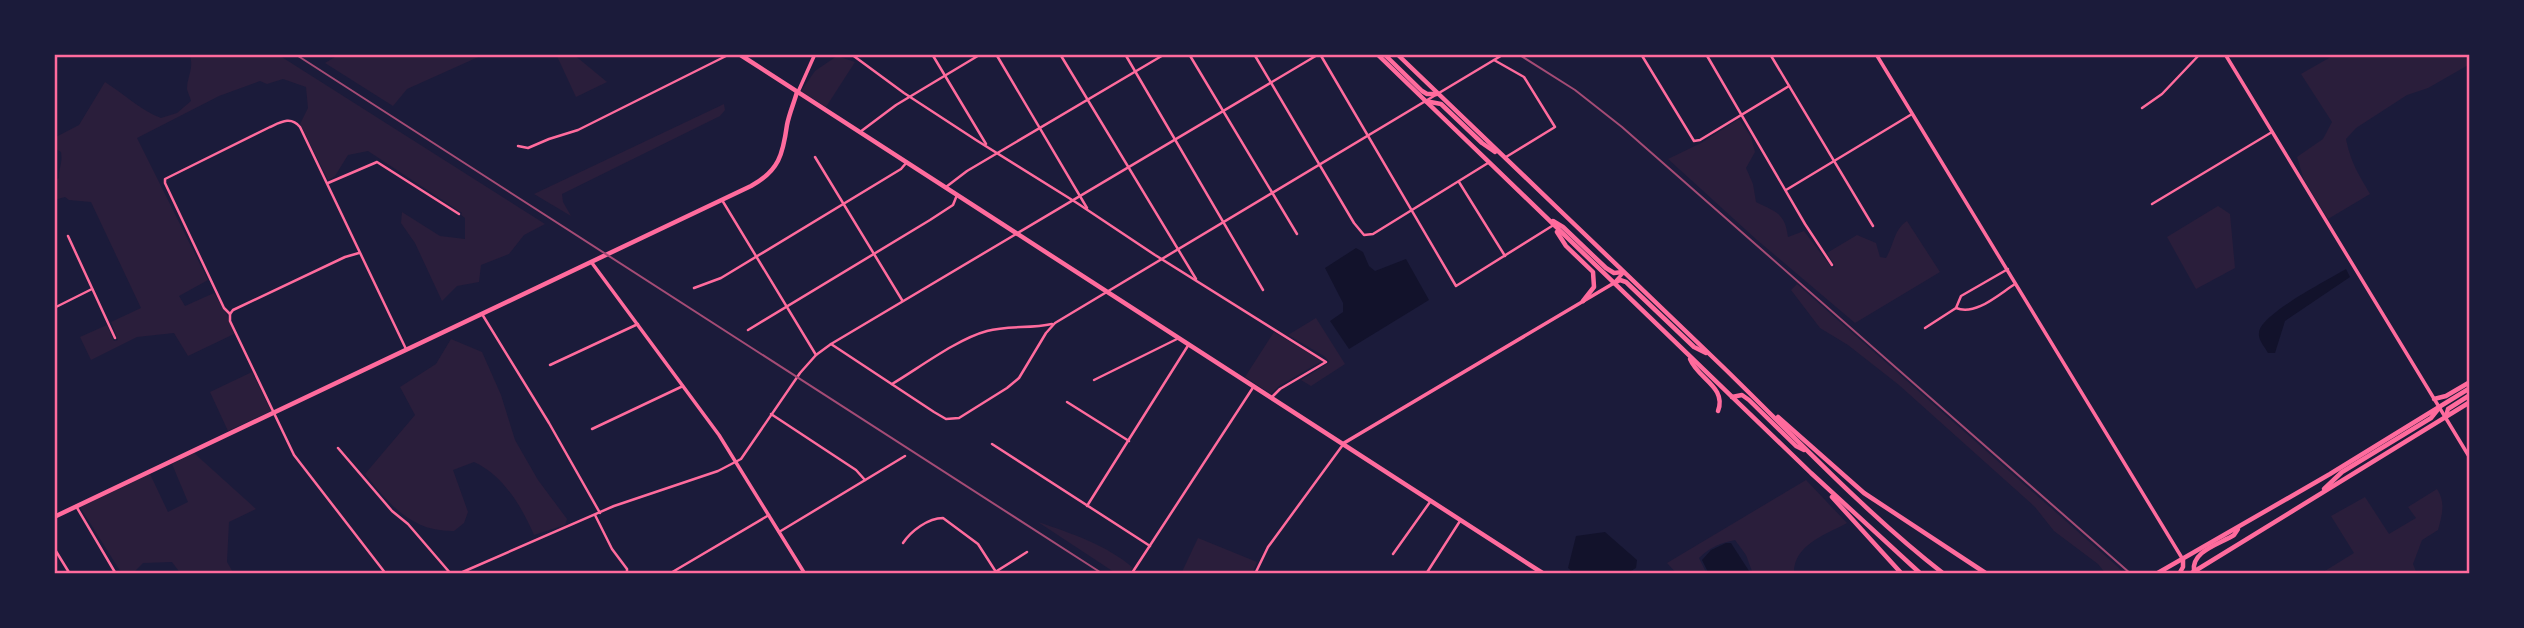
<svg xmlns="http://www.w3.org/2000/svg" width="2524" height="628" font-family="'Varela Round',sans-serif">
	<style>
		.green { fill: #2a1e3b }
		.water { fill: #12122b }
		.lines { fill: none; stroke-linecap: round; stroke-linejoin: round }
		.minor { stroke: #ff6b9d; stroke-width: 2.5 }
		.tertiary { stroke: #ff6b9d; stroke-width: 3.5 }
		.secondary { stroke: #ff6b9d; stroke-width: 4.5 }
		.primary { stroke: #ff6b9d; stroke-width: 4.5 }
		.trunk { stroke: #ff6b9d; stroke-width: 4.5 }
		.rail { stroke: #a44b75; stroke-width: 2 }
		.neatline { fill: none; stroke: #ff6b9d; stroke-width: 2.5 }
	</style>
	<rect width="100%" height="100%" fill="#1b1b3a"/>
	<g class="green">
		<path d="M189,54H277L545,224L524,235L509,254L481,265L479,282L457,286L442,301L415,243L401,223L402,212L440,236L465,239V218L461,215L462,213L368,151L348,155L335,176L328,180L300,124L308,108L306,87L283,79L267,84L260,81L219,96L137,138L208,280L179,296L185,306L214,293L227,315L234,334L188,356L174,333L137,337L91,360L80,337L107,325L114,341L118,340L111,322L141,308L91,202L69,200L65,197L54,200V181L59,178C58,169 63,164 61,152L54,148V138L79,125L105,82C124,94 140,110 161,118L177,113L191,101C190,97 188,93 187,89C187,76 195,67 189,54Z"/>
		<polygon points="340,54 485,54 407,89 393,106 325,63"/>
		<polygon points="556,54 573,54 607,82 576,97"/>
		<path d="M2336,54H2463L2466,59L2470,56V64L2428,88L2407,95L2356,128L2346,139C2351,163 2358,173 2370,194L2328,219L2304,180L2297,157L2323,139L2332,122L2301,74Z"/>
		<polygon points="837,56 855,62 826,107 801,91 815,71"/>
		<polygon points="724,104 725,110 720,116 562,194 563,202 571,216 534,194"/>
		<path d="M1739,119L1751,137L1755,152L1746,168L1753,184L1756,202C1776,212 1785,213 1788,237L1804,231L1832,268L1835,266L1827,253L1857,235L1876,243L1880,257L1886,258C1894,245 1894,229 1907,221L1940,272L1855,323L1757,240L1668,159L1701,143Z"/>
		<polygon points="2218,206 2230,214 2235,268 2196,289 2167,237"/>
		<polygon points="1797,284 2118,567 2124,574 2106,574 2098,564 2054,531 2035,507 1899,385 1848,345 1820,328 1791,290"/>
		<polygon points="1316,318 1345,364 1311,386 1301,380 1330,362 1324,356 1288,335"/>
		<polygon points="1274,332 1322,361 1279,386 1271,394 1245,377"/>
		<path d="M451,339L482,352L501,395L515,440L538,480L567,519L565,525L534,535C522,507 503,475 474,462L453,470L468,512L464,523L454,531C412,532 390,505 365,474L415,415L400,387L436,364Z"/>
		<polygon points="252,372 271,411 228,431 210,392"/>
		<polygon points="194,453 256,509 229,522 227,562 234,574 181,574 172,562 143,563 132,574 122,574 80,507 150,474 168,512 188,502 172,464"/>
		<path d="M1806,480L1847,523C1825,535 1793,545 1794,574H1753L1746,555L1735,540C1721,543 1710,547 1699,558L1707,574H1677L1667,563Z"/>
		<path d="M2437,489C2446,503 2442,515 2438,530L2422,540L2413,564L2417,574H2320L2354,553L2331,516L2365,497L2389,534L2416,518L2408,507Z"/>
		<path d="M1038,522C1070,533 1107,545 1133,568L1129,574H1117Z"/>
		<polygon points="1198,538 1257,562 1252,574 1181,574"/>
	</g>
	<g class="water">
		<polygon points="1356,248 1363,252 1369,266 1375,271 1406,259 1429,300 1349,349 1330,321 1343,312 1343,303 1325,268"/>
		<path d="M2346,269L2350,277L2285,321L2275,353H2268C2265,347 2258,340 2259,333C2259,315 2329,279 2346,269Z"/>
		<polygon points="1605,532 1637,560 1636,568 1626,574 1575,574 1568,568 1576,536"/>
		<polygon points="1726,543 1731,543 1751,574 1709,574 1702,560 1711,550"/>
	</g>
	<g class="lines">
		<g class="minor">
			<polyline points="851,54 904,93 976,140 1077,203 1155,255 1326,362 1280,389 1272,397"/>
			<polyline points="932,54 986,144"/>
			<polyline points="996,54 1087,208"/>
			<polyline points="1060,54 1196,279"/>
			<polyline points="1125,54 1263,290"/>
			<polyline points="1189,54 1297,234"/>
			<polyline points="1254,54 1354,223 1364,235 1373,234 1488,163"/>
			<polyline points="1320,54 1456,286 1552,226"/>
			<polyline points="1641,54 1694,141 1700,140 1789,86"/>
			<polyline points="1706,54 1805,224 1832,265"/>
			<polyline points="1770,54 1873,226"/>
			<polyline points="1494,60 1524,77 1555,127 1506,157"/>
			<polyline points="2142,108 2162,94 2200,54"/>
			<polyline points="860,132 896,105 981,54"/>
			<polyline points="518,146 528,148 549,139 578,130 730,54"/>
			<polyline points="815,157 902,300"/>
			<polyline points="1459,182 1505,256"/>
			<polyline points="328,183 377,162 459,214"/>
			<polyline points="946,187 967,171 1165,54"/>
			<polyline points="1786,190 1912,114"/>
			<polyline points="722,200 816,355"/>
			<polyline points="2152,204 2272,132"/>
			<polyline points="68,236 115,338"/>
			<polyline points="694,288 721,278 901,169 907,162"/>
			<polyline points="54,308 92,289"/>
			<path d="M1956,308C1976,316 1999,294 2015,284"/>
			<polyline points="230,314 233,310 345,257 359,253"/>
			<polyline points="482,314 549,423 600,513"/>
			<polyline points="1925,328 1956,308 1961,296 2008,269"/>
			<polyline points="748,330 930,220 953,205 957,195"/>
			<polyline points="831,344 934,412 946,419 959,418 1007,388 1019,378 1046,333 1055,323 1504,54"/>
			<polyline points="550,365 638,324"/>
			<polyline points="1094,380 1179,338"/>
			<path d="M892,384C919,368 957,339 987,331C1008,325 1030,329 1052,324"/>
			<polyline points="1067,402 1129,441"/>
			<polyline points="771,414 856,470 865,480"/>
			<polyline points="592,429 683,386"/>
			<polyline points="992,444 1150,546"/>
			<polyline points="338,448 392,511 408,524 451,574"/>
			<polyline points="76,506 116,574"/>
			<polyline points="1087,506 1189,344"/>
			<polyline points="595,515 612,549 627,569 627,574"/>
			<polyline points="779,532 905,456"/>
			<path d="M903,543C911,531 928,518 943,518L978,544L996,572"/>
			<polyline points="54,548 70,574"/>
			<polyline points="1393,554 1430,502"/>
			<polyline points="1132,573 1254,386"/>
			<path d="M386,574L294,455L230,321V314L224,308L165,183V179L270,127C281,122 291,116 300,127L406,349"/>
			<polyline points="458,574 614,506 718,471 741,459 800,373 816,355 831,344 1319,54"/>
			<polyline points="669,574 769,515"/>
			<polyline points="992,574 1027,552"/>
			<polyline points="1255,574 1268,547 1342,446"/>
			<polyline points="1426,574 1460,521"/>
		</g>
		<g class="tertiary">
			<polyline points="1876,54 2182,558"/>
			<polyline points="2225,54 2470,458"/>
			<polyline points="798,92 815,54"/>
			<polyline points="592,263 719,435 805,574"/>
			<polyline points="1344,443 1614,283 1624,272"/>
		</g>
		<g class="secondary">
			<polyline points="739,54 1544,574"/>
			<path d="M54,517L751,186C779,171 783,154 787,125C789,114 794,103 797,92"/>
		</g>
		<g class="primary">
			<polyline points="2434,399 2446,396 2470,382"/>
			<polyline points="2446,416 2448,409 2470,395"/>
			<polyline points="2324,489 2342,472 2431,418 2439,408"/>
			<path d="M2194,571C2191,551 2220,544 2234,535L2238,529"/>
			<polyline points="2156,574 2330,474 2470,388"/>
			<polyline points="2179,574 2183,567 2183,560"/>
			<polyline points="2190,574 2470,402"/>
		</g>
		<g class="trunk">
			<polyline points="1377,54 1811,473 1921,574"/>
			<polyline points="1384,54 1422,91 1427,94 1437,94"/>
			<path d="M1397,54C1505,159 1615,262 1723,367C1795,437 1864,512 1944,574"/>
			<polyline points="1425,101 1441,104 1482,143 1495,152"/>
			<polyline points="1553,221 1563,227 1606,268 1614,273 1623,272"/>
			<polyline points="1557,232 1566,246 1593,272 1594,287 1583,301"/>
			<polyline points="1614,283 1620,280 1626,282 1694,347 1706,353"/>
			<path d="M1690,359C1698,379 1727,387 1718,411"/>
			<polyline points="1732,397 1742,395 1749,400 1796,446 1804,450"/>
			<polyline points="1778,417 1864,493 1987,574"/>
			<polyline points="1832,497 1902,574"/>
		</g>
		<g class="rail">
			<polyline points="295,54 1103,574"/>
			<polyline points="1518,54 1575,90 1622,127 2131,574"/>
		</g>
	</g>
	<rect width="2524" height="628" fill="none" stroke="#1b1b3a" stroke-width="112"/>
	<rect x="56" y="56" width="2412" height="516" class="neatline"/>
</svg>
